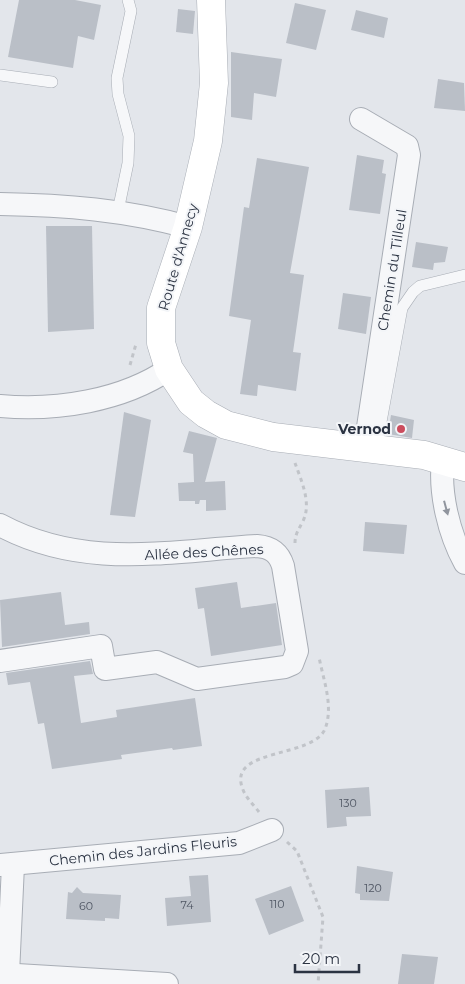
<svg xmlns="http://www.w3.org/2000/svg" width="465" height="984" font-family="Montserrat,sans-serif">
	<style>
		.building { fill: #babfc7 }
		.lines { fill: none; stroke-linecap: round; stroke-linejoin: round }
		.lane-casing { stroke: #a8adb5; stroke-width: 12 }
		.street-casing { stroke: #a8adb5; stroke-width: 24 }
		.secondary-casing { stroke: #a8adb5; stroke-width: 29 }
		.path { stroke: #c1c4c9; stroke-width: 3; stroke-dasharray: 4 4; stroke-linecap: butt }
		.lane { stroke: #f6f7f9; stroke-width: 11 }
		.street { stroke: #f6f7f9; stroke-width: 22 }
		.secondary { stroke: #fff; stroke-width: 28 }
		.oneway { fill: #90959e }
		.poi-dot { fill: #cb4c5d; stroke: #f3f5f8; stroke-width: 2 }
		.labels { text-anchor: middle; stroke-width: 4; stroke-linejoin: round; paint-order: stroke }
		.number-label { font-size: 11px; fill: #4f5663 }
		.street-label { font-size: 14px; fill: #2b3342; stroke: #f3f5f8 }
		.poi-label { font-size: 14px; font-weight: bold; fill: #2b3342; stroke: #f3f5f8; text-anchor: end }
	</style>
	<rect width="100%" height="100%" fill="#e3e6eb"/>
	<g class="building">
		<polygon points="19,0 75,0 101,5 94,40 78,36 73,68 8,57"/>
		<polygon points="295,3 326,10 316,50 286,43"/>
		<polygon points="178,9 195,11 193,34 176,32"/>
		<polygon points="356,10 388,18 384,38 351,30"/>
		<polygon points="231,52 282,59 276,97 254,93 252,120 231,117"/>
		<polygon points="438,79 464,83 465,111 434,108"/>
		<polygon points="357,155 384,160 382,173 386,174 380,214 349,210"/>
		<polygon points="257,158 309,167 290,273 304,275 293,352 301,353 296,391 258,385 257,396 240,394 251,320 229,316 244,207 249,208"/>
		<polygon points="46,226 92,226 94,329 48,332"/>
		<polygon points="416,242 448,247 445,262 434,263 433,270 412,267"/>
		<polygon points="343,293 371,297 366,334 338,329"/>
		<polygon points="124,412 151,420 135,517 110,515"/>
		<polygon points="391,415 414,420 412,438 388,434"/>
		<polygon points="189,431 217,438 205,482 225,481 226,510 206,511 206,500 200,500 199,504 195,504 195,501 179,501 178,483 194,482 193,454 183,452"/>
		<polygon points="365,522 407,525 404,554 363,551"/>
		<polygon points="237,582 241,608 276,603 282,645 211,656 204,608 198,609 195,588"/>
		<polygon points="61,592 65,625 89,622 90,634 2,647 0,600"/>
		<polygon points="90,661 93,674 74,676 81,723 117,717 116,710 195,698 202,746 173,750 172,748 121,755 122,759 52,769 44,723 38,724 30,682 8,685 6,673"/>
		<polygon points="369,787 371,816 346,817 347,826 327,828 325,790"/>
		<polygon points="357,866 393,872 389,901 360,900 360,894 355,893"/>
		<polygon points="208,875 211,922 167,926 165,898 191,896 189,876"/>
		<polygon points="291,886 304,921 269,935 255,899"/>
		<polygon points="77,887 83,893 121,895 119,919 105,918 105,921 66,919 68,892 72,893"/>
		<polygon points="402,954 438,957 434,984 398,984"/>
	</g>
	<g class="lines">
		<g class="lane-casing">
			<g id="lane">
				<polyline points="0,75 52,82"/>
				<polyline points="118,211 128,163 129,136 118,94 117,78 131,11 128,0"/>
				<polyline points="376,449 402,308 413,292 420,286 465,275"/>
			</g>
		</g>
		<g class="street-casing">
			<g id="street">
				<polyline points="361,119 407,146 409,155 365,447"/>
				<path d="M0,204C65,205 126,210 188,227"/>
				<path d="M0,406C56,411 122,401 169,369"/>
				<path d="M443,460C439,493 449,534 465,563"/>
				<path d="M0,525C84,570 168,551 257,546C271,547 279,553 283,566L297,651L292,664L285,667L197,679L157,662L105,669L101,646L0,661"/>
				<polyline points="0,865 239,843 272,830"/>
				<polyline points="0,974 167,984"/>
				<polyline points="8,974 13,865"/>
			</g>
		</g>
		<g class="secondary-casing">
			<polyline id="secondary" points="211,0 214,83 208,141 188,227 161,308 161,343 169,369 191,402 206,414 226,425 273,437 424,455 465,467"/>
		</g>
		<g class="path">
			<polyline points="130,365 136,344"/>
			<path d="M295,463C301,480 312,503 303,521C299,529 295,534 295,543"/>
			<path d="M259,812C253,804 245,797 242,787C229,748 313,758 325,729C334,706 323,679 319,657"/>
			<polyline points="287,842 297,851 323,917 318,984"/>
		</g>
		<use href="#lane" class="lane"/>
		<use href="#street" class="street"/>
		<use href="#secondary" class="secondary"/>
	</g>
	<defs><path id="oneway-solid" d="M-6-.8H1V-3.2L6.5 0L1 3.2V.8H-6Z" transform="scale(1.25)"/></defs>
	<use class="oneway" href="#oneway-solid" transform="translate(446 508) rotate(75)"/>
	<circle class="poi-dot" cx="401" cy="429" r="5"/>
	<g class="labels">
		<g class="number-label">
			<text x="348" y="807">130</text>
			<text x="373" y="892">120</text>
			<text x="277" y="908">110</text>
			<text x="187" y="909">74</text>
			<text x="86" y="910">60</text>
		</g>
		<g class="street-label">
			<text transform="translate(178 257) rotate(-74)" y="5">Route d'Annecy</text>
			<text transform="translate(392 270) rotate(-81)" y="5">Chemin du Tilleul</text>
			<text transform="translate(204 552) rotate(-3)" y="5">Allée des Chênes</text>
			<text transform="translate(143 851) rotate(-6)" y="5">Chemin des Jardins Fleuris</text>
		</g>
		<g class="poi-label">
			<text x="391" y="434">Vernod</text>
		</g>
	</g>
	<path d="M295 964v8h64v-8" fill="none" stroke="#2b3342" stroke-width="2.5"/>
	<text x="302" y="964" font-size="15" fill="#2b3342" stroke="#f3f5f8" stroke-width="4" paint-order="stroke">20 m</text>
</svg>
